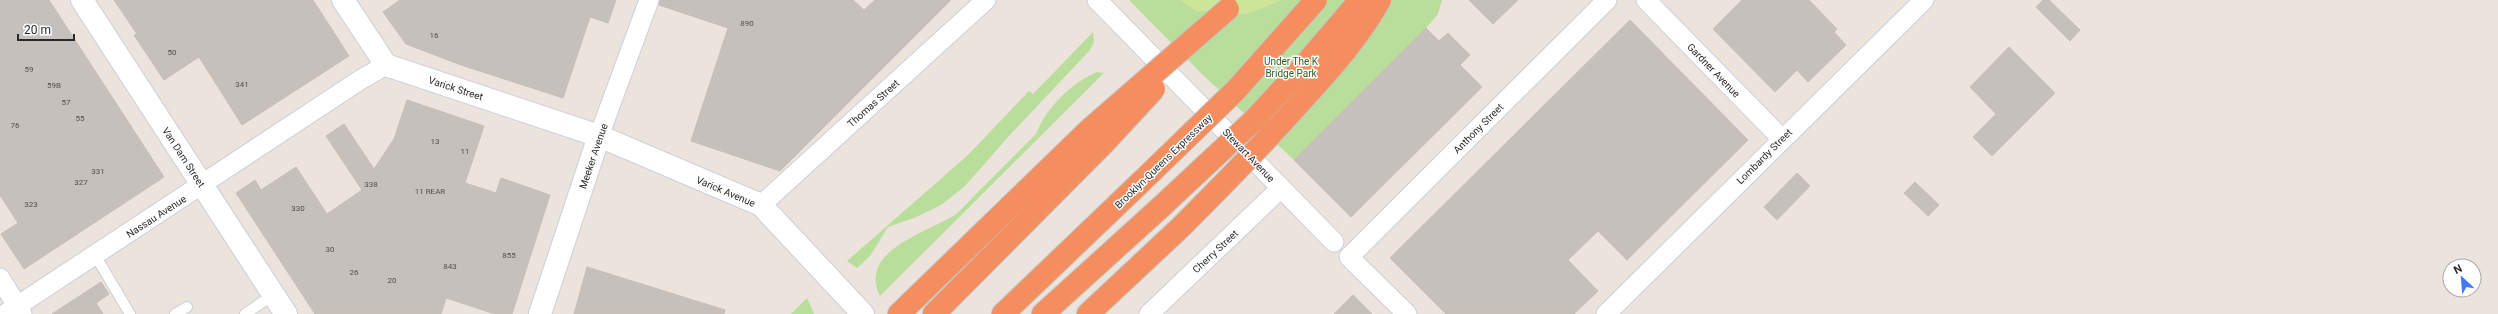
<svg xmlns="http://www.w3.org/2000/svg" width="2498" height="314" font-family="Roboto,sans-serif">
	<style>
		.green { fill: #b9de9c }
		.pitch { fill: #cde598 }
		.building { fill: #c6c0bc; stroke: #c6beb6 }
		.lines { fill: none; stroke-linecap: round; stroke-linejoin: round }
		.service-casing { stroke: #cacfda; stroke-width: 12 }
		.minor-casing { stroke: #cacfda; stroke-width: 21 }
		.secondary-casing { stroke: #cacfda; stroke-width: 24 }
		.motorway-casing { stroke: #c3c3c3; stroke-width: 24 }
		.service { stroke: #fff; stroke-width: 10 }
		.minor { stroke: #fff; stroke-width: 19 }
		.secondary { stroke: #fff; stroke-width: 22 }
		.motorway { stroke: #f48e5e; stroke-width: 22 }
		.motorway-bridge-casing { stroke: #c3c3c3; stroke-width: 24; stroke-linecap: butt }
		.motorway-bridge { stroke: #f48e5e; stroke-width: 22 }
		.labels { text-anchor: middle; stroke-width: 3; stroke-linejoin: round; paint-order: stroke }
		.number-label { font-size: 8px; fill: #504f4e }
		.park-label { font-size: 10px; fill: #33621e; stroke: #fff }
		.street-label { font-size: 10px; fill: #292929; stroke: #fff }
	</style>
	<rect width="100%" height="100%" fill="#ebe3dc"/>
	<g class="green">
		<polygon points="1129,0 1442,0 1438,14 1426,28 1294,160 1202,74"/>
		<polygon points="1093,32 1094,42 1090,50 1009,136 965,186 941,205 914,218 888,227 870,256 857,268 847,261 968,155 1029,91 1033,94"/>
		<path d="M1097,72L1104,73L880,296C857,250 930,232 956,214C965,207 973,196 982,188C1000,170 1018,152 1036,134C1047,107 1070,84 1097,72Z"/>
		<polygon points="807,298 814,314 791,314"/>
	</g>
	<polygon class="pitch" points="1180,0 1282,0 1248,14 1196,11"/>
	<g class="building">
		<polygon points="0,0 49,0 164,177 24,269 1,234 18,223 0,195"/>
		<polygon points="114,0 313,0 349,56 242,125 199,57 164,80 134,35 137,34"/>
		<polygon points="400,0 616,0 608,23 590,17 563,98 461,65 406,44 383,12"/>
		<polygon points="660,0 853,0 864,10 875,0 951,0 780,171 691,141 728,28 659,5"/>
		<polygon points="1469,0 1518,0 1493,24"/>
		<polygon points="1742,0 1809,0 1837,29 1834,32 1846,45 1808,82 1797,70 1775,92 1713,29"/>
		<polygon points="2043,0 2049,0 2080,30 2070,41 2036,7"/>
		<polygon points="1630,20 1748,140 1627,260 1598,231 1568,260 1598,291 1574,314 1446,314 1390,258"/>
		<polygon points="1426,28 1439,41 1448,33 1470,55 1460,65 1482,87 1351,217 1294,160"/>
		<polygon points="2009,47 2055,93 1992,156 1973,137 1996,114 1970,87"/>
		<polygon points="407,100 484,126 465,183 496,193 501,178 550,195 512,314 495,314 446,298 441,314 315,314 236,193 255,180 261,190 296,167 327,214 362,190 326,136 344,124 374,169 394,139"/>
		<polygon points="1797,173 1810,186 1777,220 1764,207"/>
		<polygon points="1915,182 1939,205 1928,216 1904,193"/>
		<polygon points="587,267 725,310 724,314 574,314"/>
		<polygon points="101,282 109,294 96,303 103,314 52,314"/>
		<polygon points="1353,295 1372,314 1334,314"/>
	</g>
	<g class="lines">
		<g class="service-casing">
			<g id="service">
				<polyline points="95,255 130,314"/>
				<polyline points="175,314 187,307"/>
				<polyline points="245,314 273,295"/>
			</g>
		</g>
		<g class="minor-casing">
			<g id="minor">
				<polyline points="1097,0 1334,242"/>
				<polyline points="1646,0 1782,139"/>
				<polyline points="599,136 649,0"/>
				<polyline points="761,205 986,0"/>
				<polyline points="0,278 22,314"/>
				<polyline points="5,314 360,80 386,65"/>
				<polyline points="1149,314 1281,188"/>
				<polyline points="1407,314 1349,257 1607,0"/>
				<polyline points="1606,314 1924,0"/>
			</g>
		</g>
		<g class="secondary-casing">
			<g id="secondary">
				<polyline points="82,0 286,314"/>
				<polyline points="343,0 386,65 599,136 761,205 863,314"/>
				<polyline points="540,314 599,136"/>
			</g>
		</g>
		<g class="motorway-casing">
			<g id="motorway">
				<polyline points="899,314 1090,129"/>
				<polyline points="934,314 1104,143"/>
				<polyline points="1003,314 1141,182"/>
				<polyline points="1043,314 1162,206"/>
				<polyline points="1088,314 1182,226"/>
			</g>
		</g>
		<use href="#service" class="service"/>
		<use href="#minor" class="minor"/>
		<use href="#secondary" class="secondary"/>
		<use href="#motorway" class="motorway"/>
		<g class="motorway-bridge-casing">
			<g id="motorway-bridge">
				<polyline points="1090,129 1228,9"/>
				<polyline points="1104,143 1154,89"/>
				<polyline points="1141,182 1236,90 1316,0"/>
				<polyline points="1162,206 1253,121 1301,69 1360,0"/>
				<path d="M1182,226C1224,184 1266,141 1306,96C1333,66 1360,36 1380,0"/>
			</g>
		</g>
		<use href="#motorway-bridge" class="motorway-bridge"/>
	</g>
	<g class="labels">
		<g class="number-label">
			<text x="747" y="26">890</text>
			<text x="434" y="38">16</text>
			<text x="172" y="55">50</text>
			<text x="29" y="72">59</text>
			<text x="242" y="87">341</text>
			<text x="54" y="88">59B</text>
			<text x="66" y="105">57</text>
			<text x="80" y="121">55</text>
			<text x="15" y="128">76</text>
			<text x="435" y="144">13</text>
			<text x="465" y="154">11</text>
			<text x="98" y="174">331</text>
			<text x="81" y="185">327</text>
			<text x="371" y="187">338</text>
			<text x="430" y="194">11 REAR</text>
			<text x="31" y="207">323</text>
			<text x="298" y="211">330</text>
			<text x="330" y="252">30</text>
			<text x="509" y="258">855</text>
			<text x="450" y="269">843</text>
			<text x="354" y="275">26</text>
			<text x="392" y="283">20</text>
		</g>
		<g class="park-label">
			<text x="1291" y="65">Under The K<tspan x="1291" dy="12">Bridge Park</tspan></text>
		</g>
		<g class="street-label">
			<text transform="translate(1714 70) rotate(46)" y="4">Gardner Avenue</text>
			<text transform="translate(456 88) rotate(18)" y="4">Varick Street</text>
			<text transform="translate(873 103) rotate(-42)" y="4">Thomas Street</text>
			<text transform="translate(1478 128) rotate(-45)" y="4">Anthony Street</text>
			<text transform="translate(1249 155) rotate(46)" y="4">Stewart Avenue</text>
			<text transform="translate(593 156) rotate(-71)" y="4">Meeker Avenue</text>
			<text transform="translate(1764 156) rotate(-45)" y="4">Lombardy Street</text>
			<text transform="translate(184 157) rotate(57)" y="4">Van Dam Street</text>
			<text transform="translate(1163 161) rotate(-44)" y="4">Brooklyn-Queens Expressway</text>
			<text transform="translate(726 191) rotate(23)" y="4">Varick Avenue</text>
			<text transform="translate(156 216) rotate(-33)" y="4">Nassau Avenue</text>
			<text transform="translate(1215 251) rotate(-43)" y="4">Cherry Street</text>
		</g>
	</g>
	<g transform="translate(2462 278) rotate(334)"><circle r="19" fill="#ffffff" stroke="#a9a9a9"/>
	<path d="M0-3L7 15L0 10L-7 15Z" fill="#4577ee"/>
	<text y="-6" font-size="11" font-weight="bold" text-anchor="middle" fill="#292929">N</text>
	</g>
	<path d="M18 34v6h56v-6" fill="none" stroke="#292929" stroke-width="2"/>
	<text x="24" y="34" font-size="12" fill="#292929" stroke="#ffffff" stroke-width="3" paint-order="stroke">20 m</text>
</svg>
